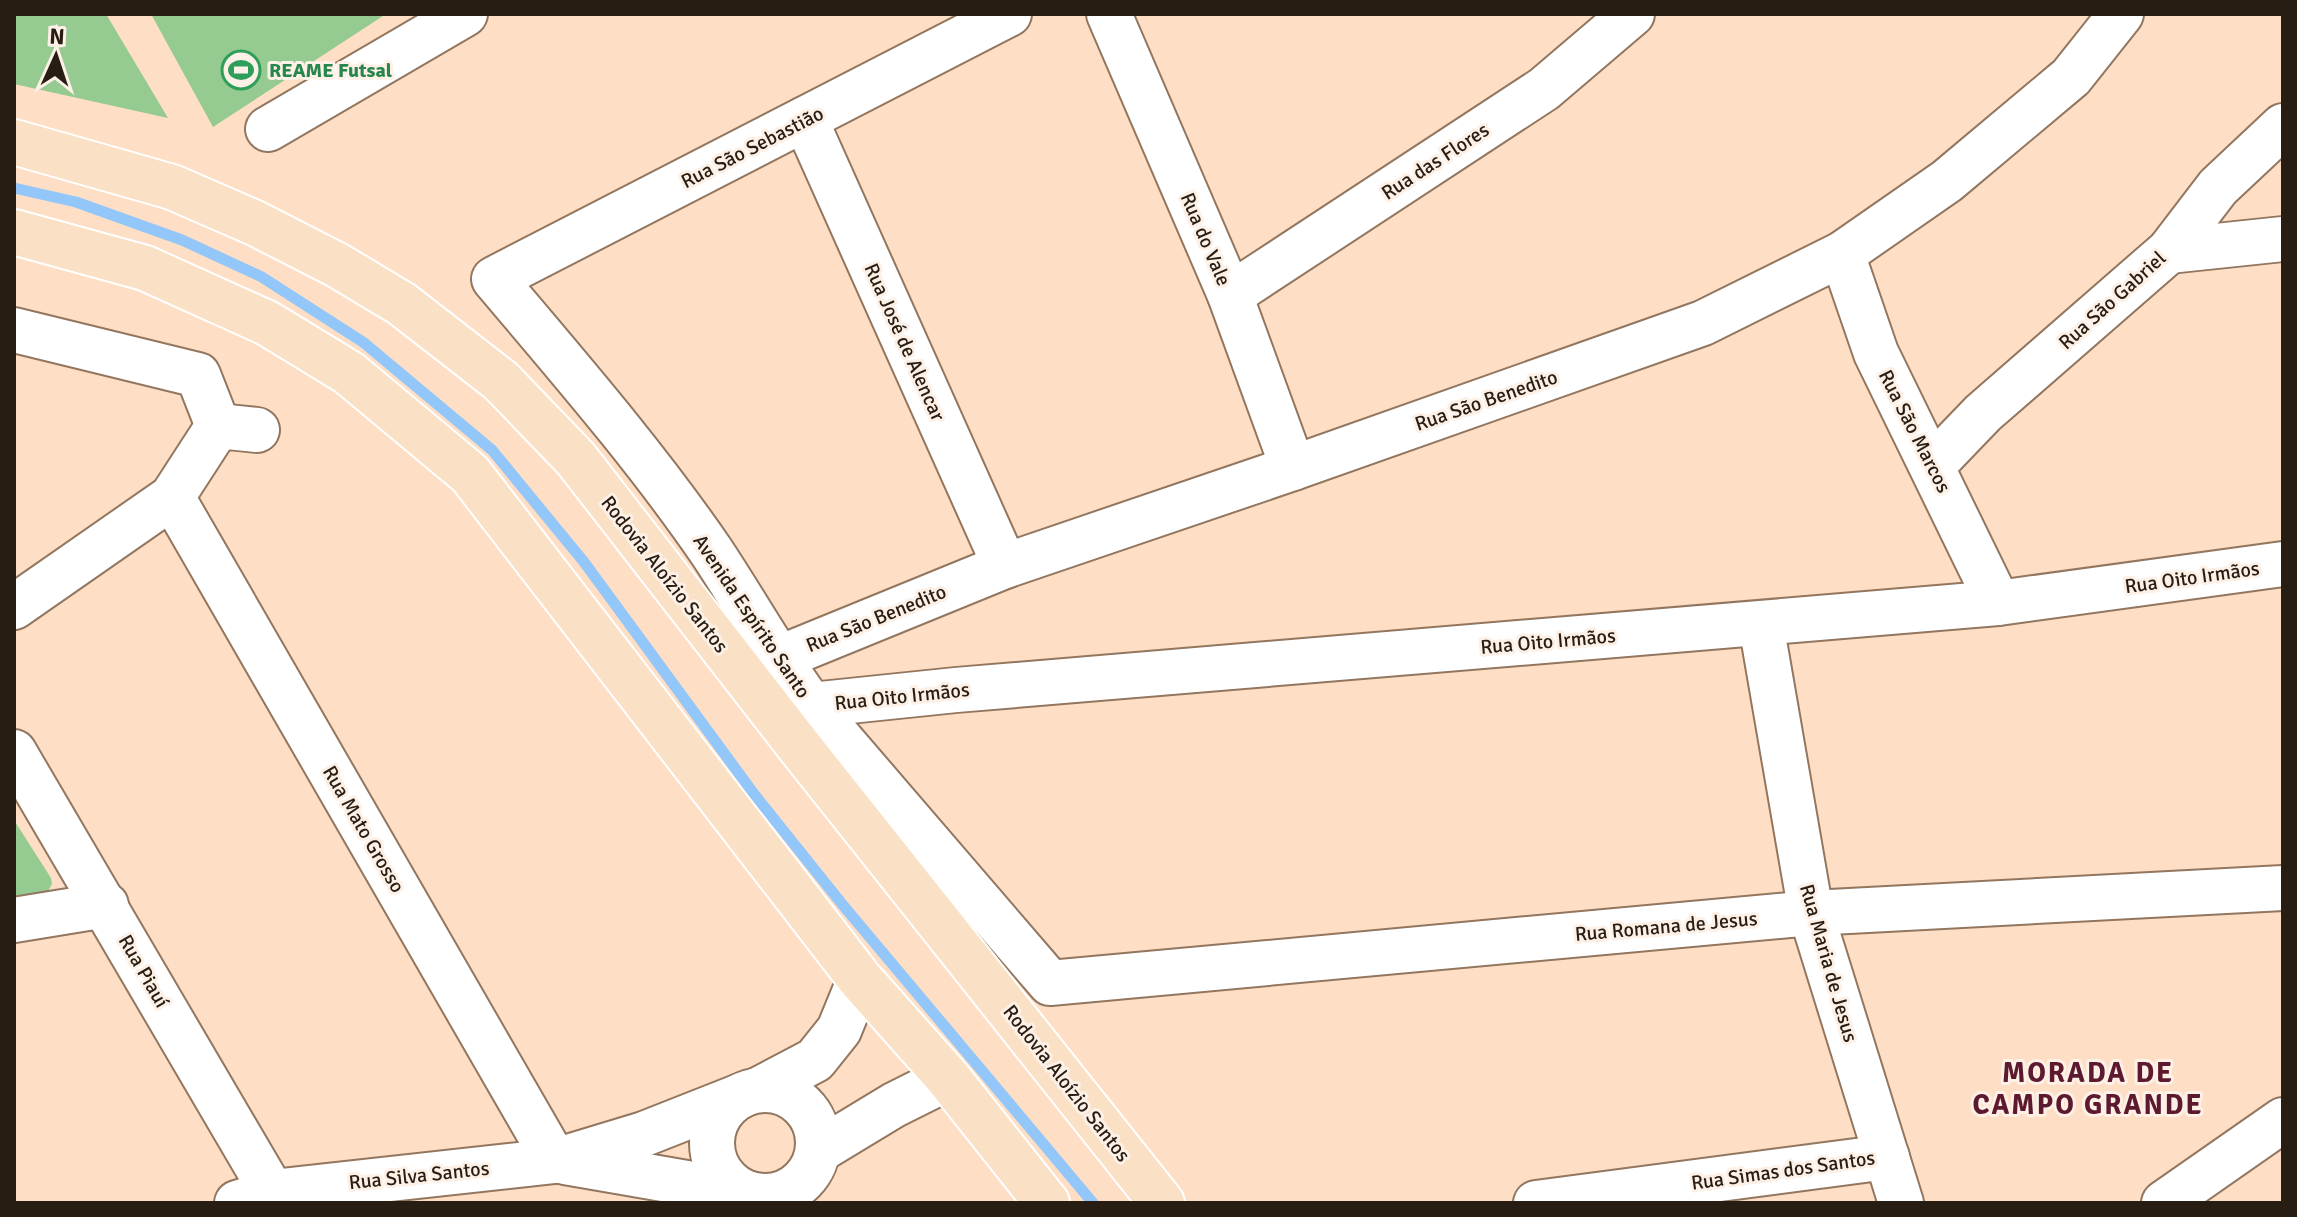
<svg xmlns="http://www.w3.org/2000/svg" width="2297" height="1217" font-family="Signika,sans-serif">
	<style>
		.green { fill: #95ca91 }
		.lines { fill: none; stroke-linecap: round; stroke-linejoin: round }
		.stream { stroke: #93c6f9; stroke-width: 11 }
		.minor-casing { stroke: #92765f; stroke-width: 48 }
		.major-casing { stroke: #fff; stroke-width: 48 }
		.minor { stroke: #fff; stroke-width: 44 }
		.major { stroke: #fae0c5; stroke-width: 44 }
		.labels { text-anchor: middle; stroke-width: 6; stroke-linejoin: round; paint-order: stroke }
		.leisure-label { font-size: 20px; font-weight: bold; fill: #27864d; stroke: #fdf0e6; text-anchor: start }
		.street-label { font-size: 20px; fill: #281d13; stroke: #fdf0e6 }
		.district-label { font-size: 28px; font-weight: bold; letter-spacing: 2px; fill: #5d192e; stroke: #fdf0e6 }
	</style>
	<rect width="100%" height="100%" fill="#fedfc5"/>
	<g class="green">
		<polygon points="14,14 106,14 168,118 14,84"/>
		<polygon points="151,14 386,14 213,127"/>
		<polygon points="14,820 51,878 52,884 47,893 14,897"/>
	</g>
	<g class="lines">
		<polyline class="stream" points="14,188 76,202 182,240 262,277 363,342 492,450 584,562 754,794 842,904 1093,1203"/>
		<g class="minor-casing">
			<g id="minor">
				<path d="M1009,14L494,279C569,368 645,455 711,551C745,602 774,655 811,705L1050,983L1811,913L2283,888"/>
				<polyline points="1109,14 1230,295 1293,468"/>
				<polyline points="805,119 1005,566"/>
				<polyline points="268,129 465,14"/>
				<polyline points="2169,251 2283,239"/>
				<polyline points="1842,254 1876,353 1998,603"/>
				<polyline points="1230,295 1544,89 1632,14"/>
				<polyline points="14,330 198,375 218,426"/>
				<polyline points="1933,465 1983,413 2169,251 2218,187 2283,126"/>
				<polyline points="172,497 555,1161"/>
				<polyline points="14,607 172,497 218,426 257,430"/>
				<polyline points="1761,624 1811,913 1901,1203"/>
				<polyline points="777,659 1005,566 1293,468 1703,323 1842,254 1947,181 2071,77 2121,14"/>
				<polyline points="811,705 956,690 1998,603 2283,564"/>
				<polyline points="14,752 272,1192"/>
				<polyline points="14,920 106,905"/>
				<polyline points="758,1090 815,1060 839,1030 860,979"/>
				<circle cx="765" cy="1143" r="53"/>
				<polyline points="818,1151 894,1105 948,1078"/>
				<polyline points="565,1162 750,1194"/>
				<polyline points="237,1203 272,1192 555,1161 644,1134 743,1095"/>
				<polyline points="1536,1203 1887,1157"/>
				<polyline points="2164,1203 2283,1120"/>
			</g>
		</g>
		<g class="major-casing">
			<g id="major">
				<polyline points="14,142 172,187 255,223 337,265 402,304 501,381 576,459 798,745 1162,1203"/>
				<polyline points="14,232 145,268 267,323 349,373 470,474 860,979 948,1078 1047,1203"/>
			</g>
		</g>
		<use href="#minor" class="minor"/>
		<use href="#major" class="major"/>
	</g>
	<defs>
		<g id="stadium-ring" transform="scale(2)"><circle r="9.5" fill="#fdf0e6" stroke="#2e9e5b" stroke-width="1.5"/><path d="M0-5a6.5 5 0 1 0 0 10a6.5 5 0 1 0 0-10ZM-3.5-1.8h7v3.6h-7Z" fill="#2e9e5b"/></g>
	</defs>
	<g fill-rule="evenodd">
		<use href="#stadium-ring" x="241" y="70"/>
	</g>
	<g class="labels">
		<g class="leisure-label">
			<text x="269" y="77">REAME Futsal</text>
		</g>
		<g class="street-label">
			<text transform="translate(752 147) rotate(-27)" y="7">Rua São Sebastião</text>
			<text transform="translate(1435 161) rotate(-33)" y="7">Rua das Flores</text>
			<text transform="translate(1206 239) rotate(67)" y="7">Rua do Vale</text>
			<text transform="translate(2112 300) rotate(-42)" y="7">Rua São Gabriel</text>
			<text transform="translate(905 342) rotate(66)" y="7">Rua José de Alencar</text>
			<text transform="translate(1486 400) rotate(-19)" y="7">Rua São Benedito</text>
			<text transform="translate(1915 431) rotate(63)" y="7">Rua São Marcos</text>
			<text transform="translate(665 574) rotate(52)" y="7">Rodovia Aloízio Santos</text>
			<text transform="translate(2192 577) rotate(-8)" y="7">Rua Oito Irmãos</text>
			<text transform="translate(752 616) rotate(56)" y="7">Avenida Espírito Santo</text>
			<text transform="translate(876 618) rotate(-22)" y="7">Rua São Benedito</text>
			<text transform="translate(1548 641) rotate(-5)" y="7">Rua Oito Irmãos</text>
			<text transform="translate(902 696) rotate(-6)" y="7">Rua Oito Irmãos</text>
			<text transform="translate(364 829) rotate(60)" y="7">Rua Mato Grosso</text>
			<text transform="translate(1666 926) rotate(-5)" y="7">Rua Romana de Jesus</text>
			<text transform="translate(1829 963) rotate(74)" y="7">Rua Maria de Jesus</text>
			<text transform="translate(144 971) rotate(60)" y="7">Rua Piauí</text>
			<text transform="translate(1067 1083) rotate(52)" y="7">Rodovia Aloízio Santos</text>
			<text transform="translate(1783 1170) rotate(-8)" y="7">Rua Simas dos Santos</text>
			<text transform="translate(419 1175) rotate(-6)" y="7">Rua Silva Santos</text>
		</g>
		<g class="district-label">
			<text x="2088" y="1082">MORADA DE<tspan x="2088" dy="32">CAMPO GRANDE</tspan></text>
		</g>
	</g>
	<rect width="2297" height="1217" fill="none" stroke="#281d13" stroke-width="32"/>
	<g transform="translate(56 56) rotate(3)" stroke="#fdf0e6" stroke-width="6" paint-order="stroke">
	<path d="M0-6L14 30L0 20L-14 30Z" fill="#281d13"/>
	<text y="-12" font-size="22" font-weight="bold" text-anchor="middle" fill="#281d13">N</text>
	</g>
</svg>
